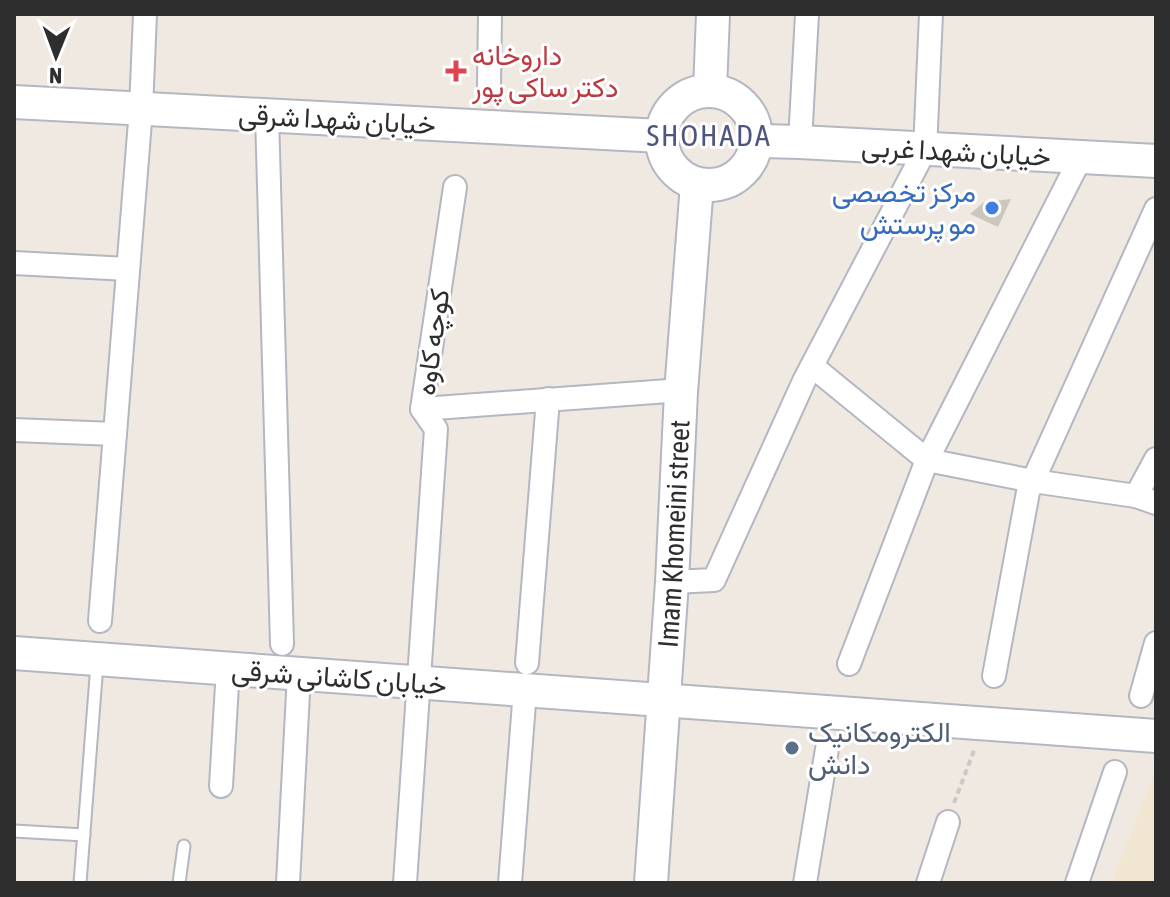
<svg xmlns="http://www.w3.org/2000/svg" width="1170" height="897" font-family="'Asap Condensed',Vazirmatn,sans-serif">
	<style>
		.education { fill: #f0e6d1 }
		.building { fill: #cbc7bf }
		.lines { fill: none; stroke-linecap: round; stroke-linejoin: round }
		.service-casing { stroke: #b4b7c1; stroke-width: 15 }
		.minor-casing { stroke: #b4b7c1; stroke-width: 26 }
		.secondary-casing { stroke: #b4b7c1; stroke-width: 36 }
		.path { stroke: #c9c9c9; stroke-width: 4; stroke-dasharray: 6 4; stroke-linecap: butt }
		.service { stroke: #fff; stroke-width: 11 }
		.minor { stroke: #fff; stroke-width: 22 }
		.secondary { stroke: #fff; stroke-width: 32 }
		.health-dot { fill: #e0444e; stroke: #fff; stroke-width: 3 }
		.shop-dot { fill: #3f7fe0; stroke: #fff; stroke-width: 3 }
		.service-dot { fill: #5c6f8a; stroke: #fff; stroke-width: 3 }
		.labels { text-anchor: middle; stroke-width: 6; stroke-linejoin: round; paint-order: stroke }
		.health-label { font-size: 28px; fill: #be3a42; stroke: #fff; text-anchor: start }
		.street-label { font-size: 28px; fill: #2e2e2e; stroke: #fff }
		.shop-label { font-size: 28px; fill: #366cbe; stroke: #fff; text-anchor: end }
		.service-label { font-size: 28px; fill: #4e5e75; stroke: #fff; text-anchor: start }
		.neighbourhood-label { font-size: 30px; letter-spacing: 2px; fill: #4d5680; stroke: #fff }
	</style>
	<rect width="100%" height="100%" fill="#efe9e1"/>
	<polygon class="education" points="1155,773 1156,883 1111,883"/>
	<polygon class="building" points="1011,199 998,227 970,214 984,202"/>
	<g class="lines">
		<g class="service-casing">
			<g id="service">
				<polyline points="14,831 84,835"/>
				<polyline points="80,883 97,664"/>
				<polyline points="179,883 184,846"/>
			</g>
		</g>
		<g class="minor-casing">
			<g id="minor">
				<polyline points="489,85 490,14"/>
				<polyline points="267,115 282,644"/>
				<polyline points="800,142 807,14"/>
				<polyline points="455,187 422,409 682,390"/>
				<polyline points="14,263 128,269"/>
				<polyline points="812,366 927,460 1033,481 1136,496 1156,503"/>
				<polyline points="14,430 115,434"/>
				<polyline points="1136,496 1156,459"/>
				<polyline points="672,582 714,580 804,381 925,150 931,14"/>
				<polyline points="100,621 141,109 145,14"/>
				<polyline points="527,663 548,399"/>
				<polyline points="849,664 927,460 1081,157"/>
				<polyline points="994,676 1028,492 1156,209"/>
				<polyline points="1141,696 1156,643"/>
				<polyline points="221,786 228,668"/>
				<polyline points="288,883 299,674"/>
				<polyline points="405,883 436,429 422,409"/>
				<polyline points="510,883 525,690"/>
				<polyline points="805,883 827,749"/>
				<polyline points="928,883 948,822"/>
				<polyline points="1077,883 1115,772"/>
			</g>
		</g>
		<g class="secondary-casing">
			<g id="secondary">
				<polyline points="710,90 713,14"/>
				<circle cx="709" cy="138" r="47"/>
				<polyline points="14,102 661,136"/>
				<polyline points="757,141 800,142 1156,161"/>
				<polyline points="14,653 1156,736"/>
				<path id="s1" d="M651,883L672,582L681,392L697,184"/>
			</g>
		</g>
		<polyline class="path" points="954,803 975,748"/>
		<use href="#service" class="service"/>
		<use href="#minor" class="minor"/>
		<use href="#secondary" class="secondary"/>
	</g>
	<path class="health-dot" d="M452 59h8v8h8v8h-8v8h-8v-8h-8v-8h8z"/>
	<circle class="shop-dot" cx="992" cy="208" r="8"/>
	<circle class="service-dot" cx="792" cy="748" r="8"/>
	<g class="labels">
		<g class="health-label">
			<text x="472" y="65">داروخانه<tspan x="472" dy="32">دکتر ساکی پور</tspan></text>
		</g>
		<g class="street-label">
			<text transform="translate(337 119) rotate(3)" y="10">خیابان شهدا شرقی</text>
			<text transform="translate(956 151) rotate(3)" y="10">خیابان شهدا غربی</text>
			<text transform="translate(432 342) rotate(-82)" y="10">کوچه کاوه</text>
			<text dy="10" stroke="none"><textPath href="#s1" startOffset="350">Imam Khomeini street</textPath></text>
			<text transform="translate(339 677) rotate(4)" y="10">خیابان کاشانی شرقی</text>
		</g>
		<g class="shop-label">
			<text x="976" y="202">مرکز تخصصی<tspan x="976" dy="32">مو پرستش</tspan></text>
		</g>
		<g class="service-label">
			<text x="808" y="742">الکترومکانیک<tspan x="808" dy="32">دانش</tspan></text>
		</g>
		<g class="neighbourhood-label">
			<text x="709" y="146">SHOHADA</text>
		</g>
	</g>
	<rect width="1170" height="897" fill="none" stroke="#2e2e2e" stroke-width="32"/>
	<g transform="translate(56 56) rotate(181)" stroke="#ffffff" stroke-width="6" paint-order="stroke">
	<path d="M0-6L14 30L0 20L-14 30Z" fill="#2e2e2e"/>
	<text y="-12" font-size="22" font-weight="bold" text-anchor="middle" fill="#2e2e2e">N</text>
	</g>
</svg>
